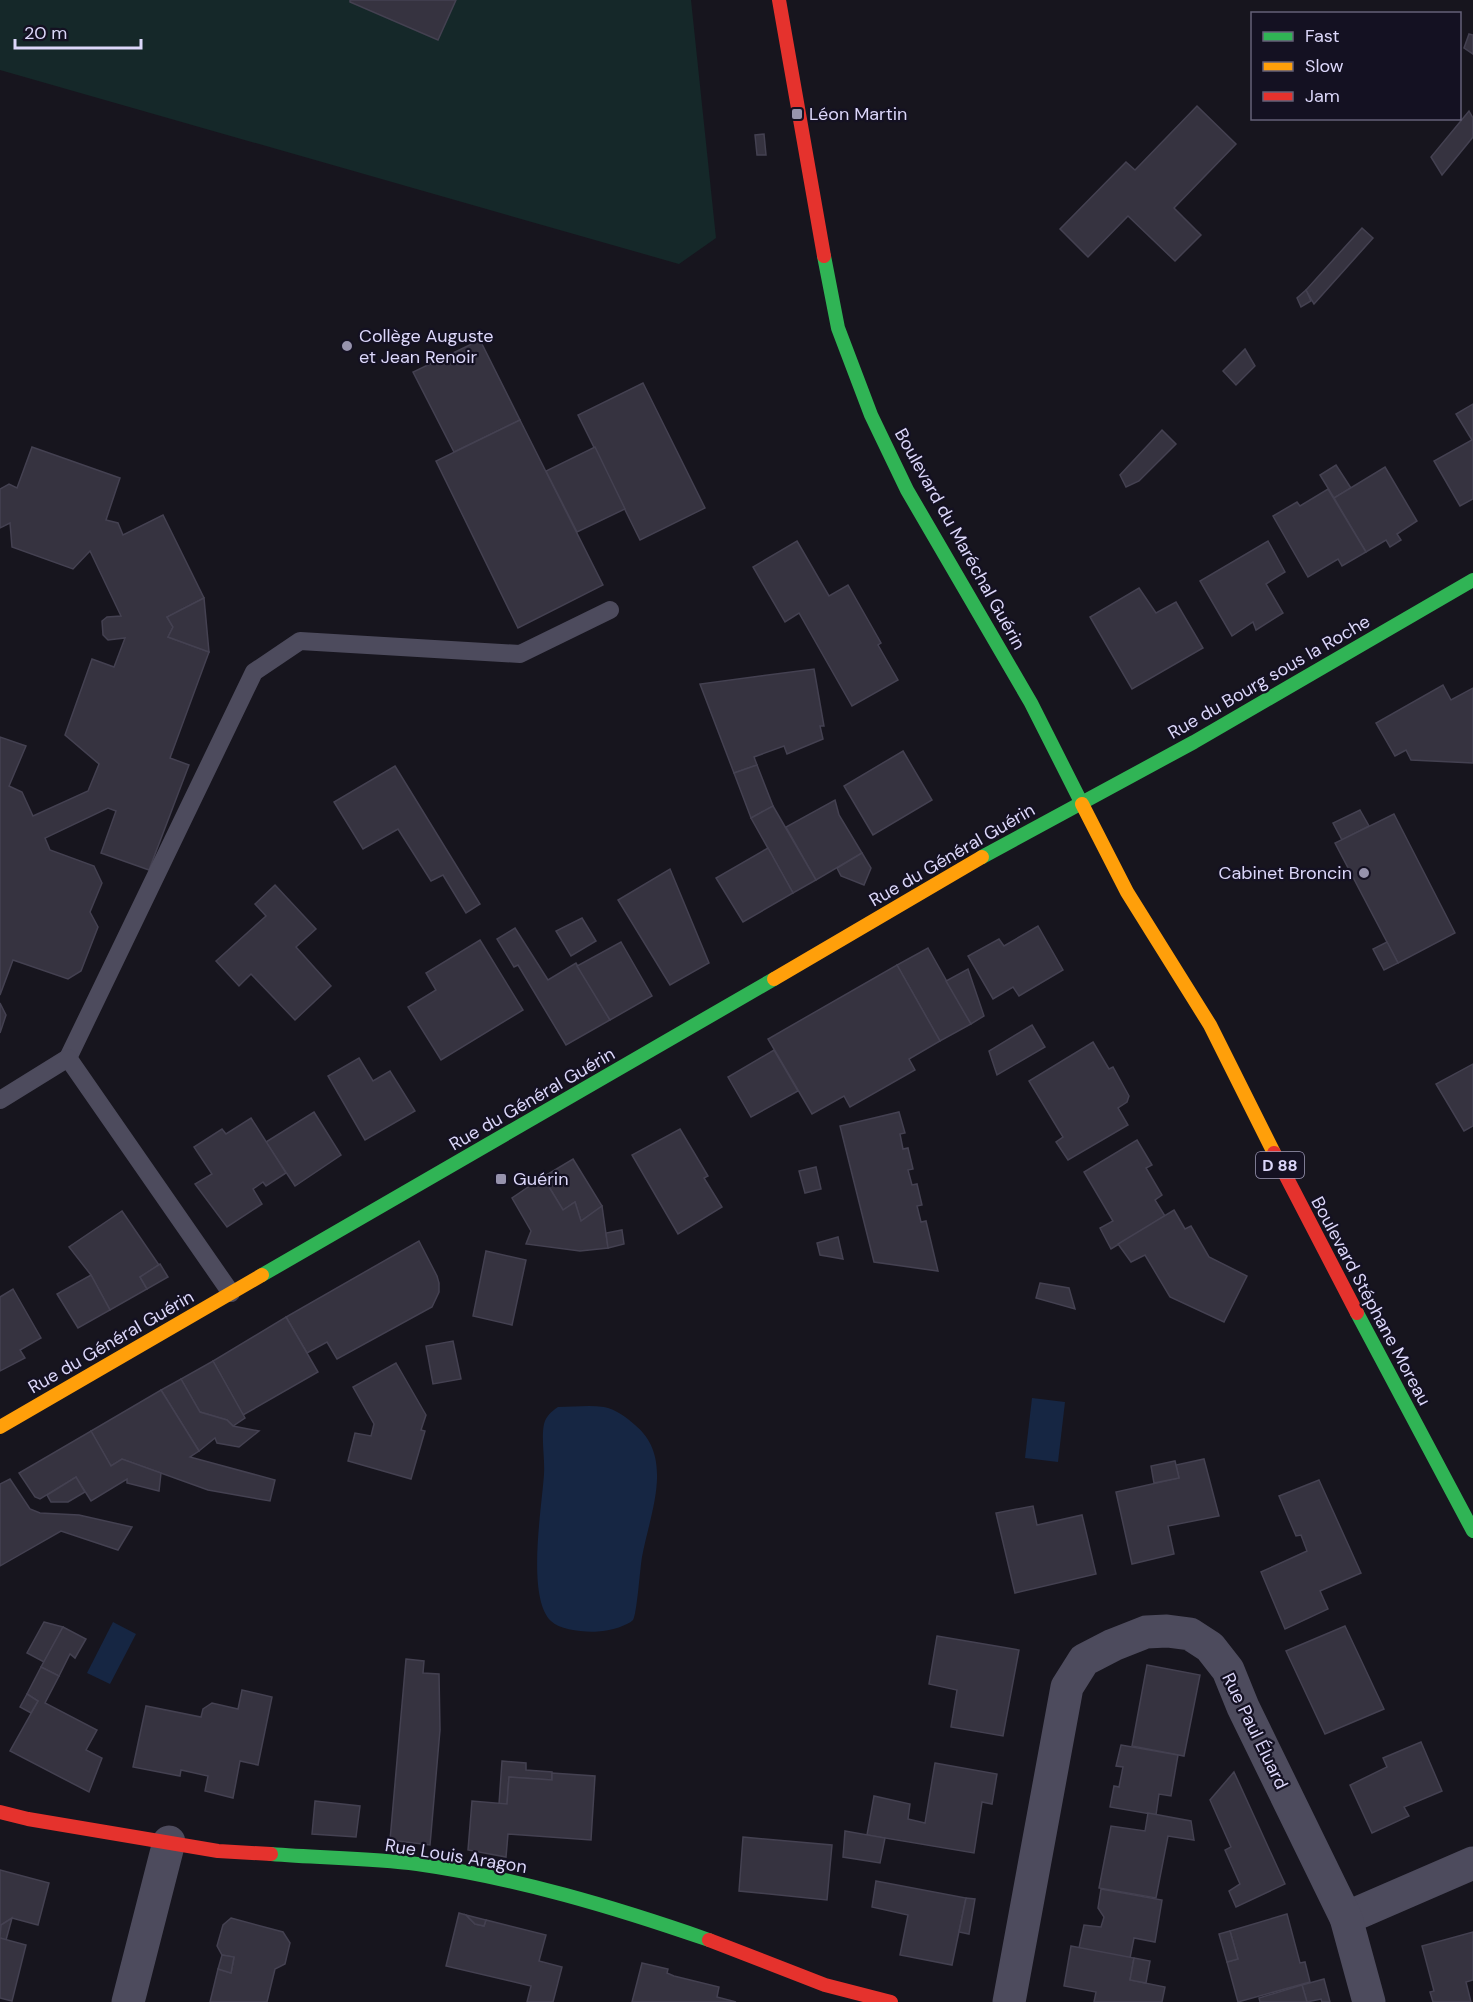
<svg xmlns="http://www.w3.org/2000/svg" width="1473" height="2002" font-family="'DM Sans',sans-serif">
	<style>
		.green { fill: #152829 }
		.water { fill: #162643 }
		.building { fill: #363340; stroke: #444151; stroke-width: 1.5 }
		.lines { fill: none; stroke-linecap: round; stroke-linejoin: round }
		.lane { stroke: #4d4b5d; stroke-width: 18 }
		.street { stroke: #4d4b5d; stroke-width: 33 }
		.fast { stroke: #30b455; stroke-width: 14 }
		.slow { stroke: #ff9f0a; stroke-width: 14 }
		.jam { stroke: #e5322d; stroke-width: 14 }
		.poi-dot { fill: #9793ad; stroke: #141122; stroke-width: 2 }
		.labels { text-anchor: middle; stroke-width: 4.5; stroke-linejoin: round; paint-order: stroke }
		.shield { fill: #141122; stroke: #a09cb9; stroke-width: 1.5 }
		.shield-label { font-size: 16px; font-weight: bold; fill: #dcd7fa }
		.poi-label { font-size: 18px; fill: #dcd7fa; stroke: #141122; text-anchor: start }
		.street-label { font-size: 18px; fill: #dcd7fa; stroke: #141122 }
	</style>
	<rect width="100%" height="100%" fill="#17151e"/>
	<polygon class="green" points="0,0 691,0 716,238 679,264 0,70"/>
	<g class="water">
		<polygon points="1032,1398 1065,1402 1058,1462 1025,1458"/>
		<path d="M558,1407C573,1407 589,1405 604,1407C615,1409 626,1417 635,1425C675,1458 650,1513 642,1557C640,1568 637,1614 633,1620C627,1626 611,1630 603,1631C589,1633 561,1631 551,1621C526,1597 542,1507 544,1474C545,1458 541,1439 544,1424C546,1416 552,1411 558,1407Z"/>
		<polygon points="113,1622 136,1634 110,1684 87,1673"/>
	</g>
	<g class="building">
		<polygon points="350,0 456,0 438,40 350,2"/>
		<polygon points="1469,34 1473,35 1473,54 1464,48"/>
		<polygon points="1197,106 1236,144 1174,208 1201,235 1175,261 1128,216 1088,257 1060,229 1126,162 1135,170"/>
		<polygon points="1469,111 1473,118 1473,137 1442,175 1431,157"/>
		<polygon points="764,134 766,155 757,155 755,135"/>
		<polygon points="1362,228 1373,238 1314,304 1306,290"/>
		<polygon points="1306,290 1311,301 1301,307 1297,298"/>
		<polygon points="480,340 520,420 454,452 413,372"/>
		<polygon points="1245,349 1255,366 1236,385 1223,371"/>
		<polygon points="643,383 705,508 640,540 578,415"/>
		<polygon points="1473,404 1473,499 1460,506 1434,461 1472,440 1456,414"/>
		<polygon points="520,420 603,585 518,628 436,461"/>
		<polygon points="1162,430 1176,444 1139,481 1126,487 1120,475"/>
		<polygon points="32,447 120,478 106,520 118,523 123,535 163,515 204,598 167,617 173,627 168,637 209,652 170,758 189,765 149,870 101,853 116,811 108,808 45,838 50,850 94,866 102,883 90,912 98,927 81,971 68,979 13,960 0,995 0,737 26,746 9,786 22,792 33,816 88,791 99,764 65,735 92,659 114,667 125,638 108,640 103,635 102,621 107,617 121,616 90,551 73,569 12,547 10,523 0,528 0,489 9,484 17,488"/>
		<polygon points="595,447 625,509 577,532 546,471"/>
		<polygon points="1336,465 1351,488 1334,498 1320,475"/>
		<polygon points="1385,467 1417,521 1397,534 1401,540 1390,547 1386,540 1366,552 1334,498"/>
		<polygon points="1328,489 1366,552 1342,566 1338,559 1308,577 1273,516 1297,502 1300,506"/>
		<polygon points="797,541 829,596 848,585 881,643 878,645 898,680 852,706 799,613 785,622 753,567"/>
		<polygon points="1268,541 1285,572 1266,584 1283,613 1256,630 1253,622 1232,636 1200,581"/>
		<polygon points="1139,588 1156,613 1176,602 1203,648 1132,689 1090,617"/>
		<polygon points="204,598 209,652 168,637 173,627 167,617"/>
		<polygon points="814,669 824,726 820,726 823,739 787,754 784,746 754,757 757,765 734,773 700,684"/>
		<polygon points="1443,685 1451,700 1473,688 1473,763 1411,760 1406,750 1395,756 1376,723"/>
		<polygon points="903,751 932,800 873,835 844,786"/>
		<polygon points="757,765 773,806 751,818 734,773"/>
		<polygon points="395,766 480,904 466,913 443,875 431,881 398,829 363,849 334,802"/>
		<polygon points="835,800 839,815 862,853 816,880 786,827"/>
		<polygon points="773,806 816,880 793,893 751,818"/>
		<polygon points="1360,810 1369,826 1342,840 1333,823"/>
		<polygon points="1394,814 1455,933 1398,963 1335,843"/>
		<polygon points="768,848 793,893 743,922 716,878"/>
		<polygon points="862,853 871,868 864,885 841,876 837,868"/>
		<polygon points="670,869 709,963 670,985 618,900"/>
		<polygon points="275,885 316,929 296,947 331,986 295,1020 251,974 239,986 216,961 266,916 255,904"/>
		<polygon points="582,918 596,941 571,956 556,931"/>
		<polygon points="1038,926 1063,970 1019,996 1013,987 993,999 968,956 999,939 1004,946"/>
		<polygon points="515,928 548,980 576,963 610,1020 566,1045 518,965 514,967 497,939"/>
		<polygon points="480,940 523,1010 441,1060 408,1007 436,990 426,973"/>
		<polygon points="621,942 652,996 610,1020 577,966"/>
		<polygon points="1387,942 1398,963 1384,970 1373,949"/>
		<polygon points="928,948 971,1024 940,1041 897,965"/>
		<polygon points="897,965 940,1041 909,1059 915,1070 850,1107 844,1096 812,1114 768,1039"/>
		<polygon points="968,969 984,1016 971,1024 946,981"/>
		<polygon points="0,1003 6,1015 0,1033"/>
		<polygon points="1032,1025 1045,1047 997,1075 989,1051"/>
		<polygon points="1093,1042 1109,1069 1113,1067 1129,1096 1127,1102 1118,1108 1128,1125 1068,1160 1056,1142 1063,1137 1029,1081"/>
		<polygon points="774,1050 798,1091 751,1117 728,1077"/>
		<polygon points="359,1058 373,1081 390,1071 415,1111 365,1140 328,1076"/>
		<polygon points="1473,1064 1473,1126 1464,1131 1436,1084"/>
		<polygon points="314,1112 341,1155 295,1186 266,1142"/>
		<polygon points="899,1112 905,1133 900,1134 903,1149 908,1148 913,1169 908,1170 912,1185 917,1184 922,1205 917,1206 921,1222 926,1221 938,1271 874,1262 840,1126"/>
		<polygon points="251,1118 286,1173 266,1186 263,1182 253,1189 262,1204 227,1227 195,1184 212,1174 194,1147 222,1129 226,1134"/>
		<polygon points="680,1129 708,1176 704,1178 722,1207 678,1234 632,1155"/>
		<polygon points="1137,1140 1152,1165 1146,1168 1162,1195 1155,1200 1165,1216 1111,1249 1100,1228 1113,1221 1084,1172"/>
		<polygon points="573,1159 602,1206 581,1221 575,1202 563,1210 543,1177"/>
		<polygon points="816,1167 821,1189 805,1193 799,1171"/>
		<polygon points="543,1177 563,1210 575,1202 581,1221 602,1206 608,1248 580,1251 526,1244 531,1231 512,1198"/>
		<polygon points="1174,1210 1185,1229 1191,1226 1209,1257 1247,1276 1224,1322 1170,1297 1145,1255 1131,1262 1118,1244"/>
		<polygon points="122,1211 159,1265 140,1277 147,1289 110,1310 91,1275 69,1247"/>
		<polygon points="622,1230 624,1244 608,1248 606,1233"/>
		<polygon points="838,1237 843,1259 820,1255 817,1243"/>
		<polygon points="419,1241 437,1276 439,1283 439,1292 432,1307 337,1359 327,1342 307,1353 286,1317"/>
		<polygon points="486,1251 526,1260 512,1325 473,1316"/>
		<polygon points="160,1264 168,1277 147,1289 140,1277"/>
		<polygon points="91,1275 110,1310 78,1328 57,1294"/>
		<polygon points="1040,1283 1069,1288 1075,1309 1036,1298"/>
		<polygon points="13,1289 41,1338 20,1350 25,1358 0,1371 0,1297"/>
		<polygon points="286,1317 318,1372 243,1415 213,1361"/>
		<polygon points="453,1341 461,1379 433,1384 426,1346"/>
		<polygon points="213,1361 245,1418 233,1426 227,1420 200,1412 181,1379"/>
		<polygon points="396,1363 426,1415 421,1430 425,1431 411,1479 348,1461 355,1433 371,1436 374,1424 353,1387"/>
		<polygon points="181,1379 200,1412 227,1420 233,1426 259,1431 239,1447 217,1443 215,1438 199,1451 161,1390"/>
		<polygon points="161,1390 199,1451 190,1457 275,1480 270,1501 208,1490 122,1459 111,1466 91,1431"/>
		<polygon points="91,1431 111,1466 122,1459 161,1473 159,1491 127,1483 127,1479 91,1501 76,1477 40,1499 35,1497 19,1473"/>
		<polygon points="1204,1459 1219,1516 1168,1526 1174,1554 1132,1564 1116,1492 1179,1478 1176,1465"/>
		<polygon points="1175,1461 1179,1478 1154,1483 1151,1466"/>
		<polygon points="76,1477 85,1492 68,1502 51,1502 47,1495"/>
		<polygon points="10,1479 30,1509 40,1513 79,1515 132,1527 118,1550 61,1531 0,1566 0,1484"/>
		<polygon points="1319,1480 1361,1573 1320,1591 1328,1609 1285,1629 1261,1572 1307,1551 1301,1535 1296,1536 1279,1496"/>
		<polygon points="1033,1506 1037,1525 1082,1515 1096,1574 1015,1593 996,1513"/>
		<polygon points="44,1622 63,1627 44,1662 27,1653"/>
		<polygon points="1345,1626 1384,1709 1325,1734 1286,1651"/>
		<polygon points="63,1627 86,1639 75,1658 70,1654 59,1676 41,1667"/>
		<polygon points="937,1636 1019,1650 1003,1736 951,1727 957,1690 929,1684"/>
		<polygon points="406,1659 424,1661 423,1673 439,1674 440,1730 430,1845 390,1840"/>
		<polygon points="1147,1665 1200,1675 1184,1756 1132,1746"/>
		<polygon points="41,1667 59,1676 45,1703 97,1730 86,1750 102,1758 89,1792 10,1751 38,1701 27,1694"/>
		<polygon points="242,1690 272,1697 258,1765 240,1761 233,1798 205,1791 208,1776 181,1770 180,1776 133,1767 146,1706 201,1717 203,1709 212,1703 238,1709"/>
		<polygon points="27,1694 38,1701 31,1713 20,1707"/>
		<polygon points="1421,1742 1442,1791 1404,1807 1409,1816 1372,1833 1350,1785 1387,1767 1383,1758"/>
		<polygon points="1121,1745 1178,1755 1171,1796 1159,1794 1156,1815 1110,1807 1114,1786 1119,1787 1123,1767 1116,1766"/>
		<polygon points="502,1761 526,1763 526,1770 552,1772 552,1780 509,1777 507,1804 499,1804"/>
		<polygon points="935,1763 997,1774 992,1804 982,1802 974,1853 867,1835 874,1796 910,1804 908,1819 925,1823"/>
		<polygon points="1234,1772 1285,1884 1236,1907 1229,1891 1240,1884 1225,1850 1231,1847 1210,1800"/>
		<polygon points="552,1773 595,1776 591,1840 508,1834 506,1857 468,1850 472,1801 507,1804 509,1777 552,1780"/>
		<polygon points="315,1801 360,1806 356,1837 312,1834"/>
		<polygon points="1148,1813 1191,1821 1194,1840 1168,1836 1156,1898 1099,1888 1111,1826 1145,1831"/>
		<polygon points="845,1831 885,1838 880,1863 843,1857"/>
		<polygon points="743,1837 832,1845 827,1900 739,1891"/>
		<polygon points="0,1870 49,1883 38,1925 12,1918 1,1925 0,1930"/>
		<polygon points="876,1881 966,1898 952,1965 900,1955 908,1915 872,1907"/>
		<polygon points="1101,1889 1162,1900 1155,1942 1134,1938 1130,1958 1079,1948 1084,1925 1101,1927 1104,1917 1098,1908"/>
		<polygon points="966,1898 975,1899 969,1934 959,1932"/>
		<polygon points="459,1913 466,1915 475,1924 484,1926 486,1920 546,1935 539,1961 562,1967 553,2002 527,2002 531,1986 446,1966"/>
		<polygon points="1287,1914 1300,1963 1305,1962 1310,1982 1238,2002 1227,1962 1238,1959 1230,1931"/>
		<polygon points="466,1915 486,1920 484,1926 475,1924"/>
		<polygon points="12,1918 6,1940 0,1938 1,1925"/>
		<polygon points="231,1918 283,1932 290,1943 285,1964 275,1969 267,2002 210,2002 218,1969 231,1973 234,1957 222,1955 217,1946 223,1925"/>
		<polygon points="1230,1931 1238,1959 1227,1962 1219,1934"/>
		<polygon points="1473,1932 1473,1980 1466,1982 1471,2002 1433,2002 1430,1992 1434,1991 1422,1946"/>
		<polygon points="0,1938 26,1945 12,2001 0,1998"/>
		<polygon points="1071,1946 1134,1958 1130,1980 1165,1987 1162,2002 1094,2002 1096,1992 1064,1986"/>
		<polygon points="222,1955 234,1957 231,1973 218,1969"/>
		<polygon points="1134,1958 1150,1961 1146,1983 1130,1980"/>
		<polygon points="642,1963 668,1969 667,1973 674,1976 719,1987 717,1997 736,2002 632,2002"/>
		<polygon points="1324,1979 1330,2002 1322,2002 1321,1999 1307,2002 1302,1985"/>
		<polygon points="1302,1985 1307,2002 1260,2002 1259,1998"/>
	</g>
	<g class="lines">
		<g class="lane">
			<polyline points="68,1058 254,672 300,641 520,654 610,610"/>
			<polyline points="0,1100 68,1058 231,1293"/>
		</g>
		<g class="street">
			<polyline points="1346,1918 1473,1863"/>
			<polyline points="128,2002 169,1842"/>
			<polyline points="1009,2002 1067,1687 1084,1660 1113,1645 1146,1632 1167,1631 1190,1634 1210,1647 1228,1670 1243,1707 1346,1918 1369,2002"/>
		</g>
		<g class="fast">
			<polyline points="824,256 838,328 871,415 907,490 1031,703 1082,804"/>
			<polyline points="982,857 1194,742 1473,580"/>
			<polyline points="262,1275 774,979"/>
			<polyline points="1357,1313 1473,1531"/>
			<path d="M271,1854C319,1858 369,1858 417,1864C517,1878 614,1907 709,1940"/>
		</g>
		<g class="slow">
			<polyline points="1082,804 1127,892 1210,1025 1274,1153"/>
			<polyline points="774,979 982,857"/>
			<polyline points="0,1427 262,1275"/>
		</g>
		<g class="jam">
			<polyline points="779,0 824,256"/>
			<polyline points="1274,1153 1357,1313"/>
			<polyline points="0,1812 28,1819 218,1851 271,1854"/>
			<polyline points="709,1940 825,1985 891,2002"/>
		</g>
	</g>
	<g class="poi-dot">
		<rect x="791" y="108" width="12" height="12" rx="3"/>
		<circle cx="347" cy="346" r="6"/>
		<circle cx="1364" cy="873" r="6"/>
		<rect x="495" y="1173" width="12" height="12" rx="3"/>
	</g>
	<g class="labels">
		<rect class="shield" x="1256" y="1152" width="48" height="26" rx="4.5"/>
		<g class="shield-label">
			<text x="1280" y="1171">D 88</text>
		</g>
		<g class="poi-label">
			<text x="809" y="120">Léon Martin</text>
			<text x="359" y="342">Collège Auguste<tspan x="359" dy="21">et Jean Renoir</tspan></text>
			<text x="1352" y="879" text-anchor="end">Cabinet Broncin</text>
			<text x="513" y="1185">Guérin</text>
		</g>
		<g class="street-label">
			<text transform="translate(960 539) rotate(61)" y="6">Boulevard du Maréchal Guérin</text>
			<text transform="translate(1269 677) rotate(-30)" y="6">Rue du Bourg sous la Roche</text>
			<text transform="translate(952 855) rotate(-30)" y="6">Rue du Général Guérin</text>
			<text transform="translate(532 1099) rotate(-30)" y="6">Rue du Général Guérin</text>
			<text transform="translate(1371 1301) rotate(62)" y="6">Boulevard Stéphane Moreau</text>
			<text transform="translate(111 1342) rotate(-30)" y="6">Rue du Général Guérin</text>
			<text transform="translate(1255 1731) rotate(64)" y="6">Rue Paul Éluard</text>
			<text transform="translate(456 1856) rotate(9)" y="6">Rue Louis Aragon</text>
		</g>
	</g>
	<rect x="1251" y="12" width="210" height="108" fill="#141122" stroke="#646078" stroke-width="1.5"/>
	<rect x="1263" y="32" width="30" height="9" fill="#30b455" stroke="#646078" stroke-width="1.5"/>
	<text x="1305" y="42" font-size="18" fill="#dcd7fa">Fast</text>
	<rect x="1263" y="62" width="30" height="9" fill="#ff9f0a" stroke="#646078" stroke-width="1.5"/>
	<text x="1305" y="72" font-size="18" fill="#dcd7fa">Slow</text>
	<rect x="1263" y="92" width="30" height="9" fill="#e5322d" stroke="#646078" stroke-width="1.5"/>
	<text x="1305" y="102" font-size="18" fill="#dcd7fa">Jam</text>
	<path d="M15 39v9h126v-9" fill="none" stroke="#dcd7fa" stroke-width="3"/>
	<text x="24" y="39" font-size="18" fill="#dcd7fa" stroke="#141122" stroke-width="4.5" paint-order="stroke">20 m</text>
</svg>
